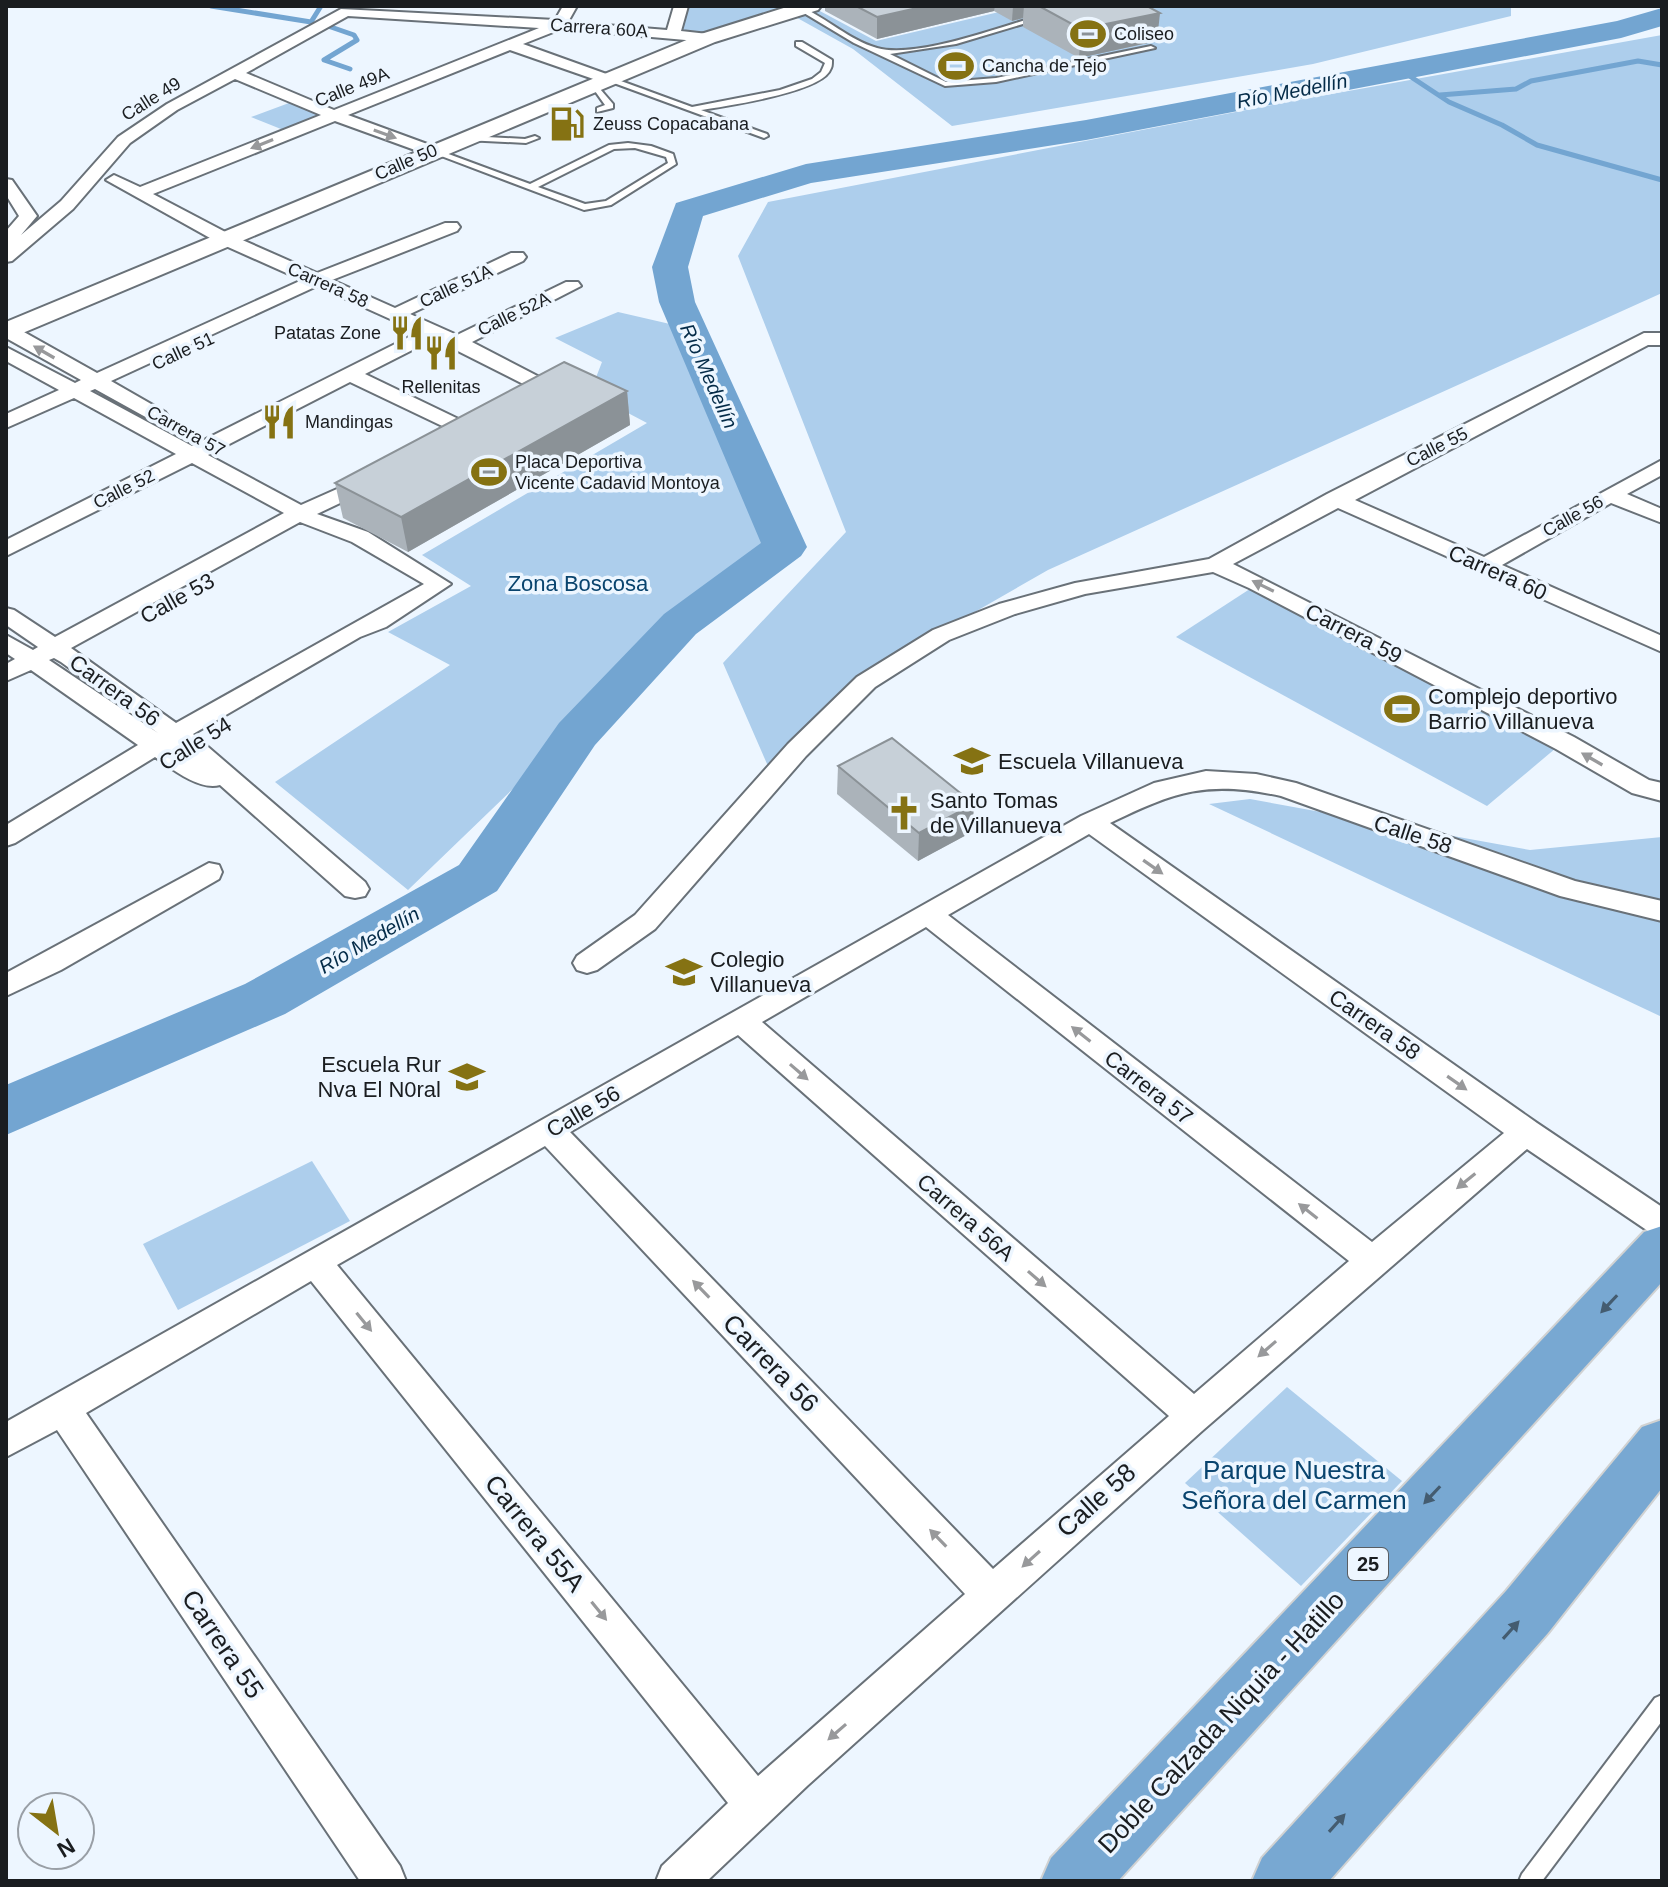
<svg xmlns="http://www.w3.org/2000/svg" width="1668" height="1887" font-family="Arial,sans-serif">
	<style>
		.green { fill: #adceec }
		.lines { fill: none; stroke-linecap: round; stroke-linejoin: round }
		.stream { stroke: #73a5d1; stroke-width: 5 }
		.river { fill: #73a5d1; fill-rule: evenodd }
		.service-casing { stroke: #697178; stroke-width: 4 }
		.minor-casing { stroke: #697178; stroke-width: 4 }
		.secondary-casing { stroke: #697178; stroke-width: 4 }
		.trunk-casing { stroke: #d1d2d2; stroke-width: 4 }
		.service { fill: #fff; fill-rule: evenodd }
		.minor { fill: #fff; fill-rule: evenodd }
		.secondary { fill: #fff; fill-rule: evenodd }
		.trunk { fill: #78a8d2; fill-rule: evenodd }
		.wall { fill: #abb3ba }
		.shaded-wall { fill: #8b9297 }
		.building { fill: #c7d0d8; stroke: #8b9297; stroke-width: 2 }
		.oneway { fill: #98999b }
		.oneway2 { fill: #445c70 }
		.labels { text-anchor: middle; stroke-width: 7; stroke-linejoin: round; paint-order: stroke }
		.far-street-label { font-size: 18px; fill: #1a1d20; stroke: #edf6ff }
		.far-poi-label { font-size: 18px; fill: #1a1d20; stroke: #edf6ff; text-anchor: start }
		.far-water-label { font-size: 20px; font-style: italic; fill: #042b48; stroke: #edf6ff }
		.shield { fill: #edf6ff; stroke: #595e63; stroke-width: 2 }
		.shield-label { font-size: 20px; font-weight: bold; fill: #1a1d20 }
		.street-label { font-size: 22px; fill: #1a1d20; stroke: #edf6ff }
		.park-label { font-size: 22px; fill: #09446e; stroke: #edf6ff }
		.poi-label { font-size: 22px; fill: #1a1d20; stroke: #edf6ff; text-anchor: start }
		.near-street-label { font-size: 26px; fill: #1a1d20; stroke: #edf6ff }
		.near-park-label { font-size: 26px; fill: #09446e; stroke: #edf6ff }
	</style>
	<rect width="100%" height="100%" fill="#edf6ff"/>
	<g class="green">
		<polygon points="681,6 816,6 708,38 673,33"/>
		<polygon points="1024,6 1511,6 1511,16 1313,64 952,126 853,49 792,15 818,10 876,41"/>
		<polygon points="1662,35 1662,293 1048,570 863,676 771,773 723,663 846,532 738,256 768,202 1298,100"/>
		<polygon points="297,100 334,115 291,133 251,117"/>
		<polygon points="618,312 670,324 772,539 408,890 275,782 450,665 388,632 471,586 422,555 647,423 590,393 602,362 555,338"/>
		<polygon points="1256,585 1562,743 1487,806 1176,637"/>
		<polygon points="1250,799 1530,850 1662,837 1662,1017 1209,804"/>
		<polygon points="312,1161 350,1221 178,1310 143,1244"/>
		<polygon points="1287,1387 1402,1481 1301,1586 1185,1483"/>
	</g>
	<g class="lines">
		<g class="stream">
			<polyline points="211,6 311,22 321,6"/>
			<polyline points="328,26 354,35 357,40 324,60 350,69"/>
			<polyline points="1399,69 1449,102 1502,125 1537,145 1662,180"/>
			<polyline points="1440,95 1516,89 1531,81 1638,61 1662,65"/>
		</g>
		<polygon class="river" points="1662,8 1662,26 1621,38 1086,140 811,183 703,216 688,267 695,302 807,547 801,556 696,634 595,745 497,891 285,1014 6,1135 6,1085 245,984 459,865 559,723 664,614 761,543 659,302 652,267 676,203 806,164 1086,120 1617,21"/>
		<g class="service-casing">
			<g id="service">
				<path d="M801,7C827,18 849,40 877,48C917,59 999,27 1039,16L1043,18L956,44L890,54L946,82L996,78L1151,46L1155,48L996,82L945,86L854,43L799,10Z"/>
				<path d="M796,42H802L832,60C832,66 832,67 829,72C815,93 727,106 701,110L767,134L768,136L764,138L603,79L610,77L692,107L780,90L812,79L821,72L825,63L796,46Z"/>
				<polygon points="594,82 613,104 613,108 597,112 597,108 605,105 590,84"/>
				<polygon points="468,136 525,139 535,136 539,138 526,143 465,140 465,136"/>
				<path d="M628,143L651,146L673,154L676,164L611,205L584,210L428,151L435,149L530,184L609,145ZM635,148L666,157L668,163L606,201L585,204L538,187L614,149Z"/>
				<polygon points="1662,1695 1662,1721 1542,1881 1519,1881 1522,1874 1655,1698"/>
			</g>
		</g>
		<g class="minor-casing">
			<g id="minor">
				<path d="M563,6H577L568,22L667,30L674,6H688L681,31L708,34L715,38L708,42L561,29L523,44L612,76V82H602L510,50L348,115L438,148V154H426L335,121L153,194L231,235L317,273L445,223H457L460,227L457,231L332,280L395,308L511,253H523L526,257L523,261L410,314L457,335L566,282H578L581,286L472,342L551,383L554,387L551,391H537L434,339L365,374L473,426L476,430L473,434H459L350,382L208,455L301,505L364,477H378L382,481L378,485L317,514L368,532L451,584L386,627L360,637L193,734L365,882L369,889L365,896L355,898L345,896L220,785C200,791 172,769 155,757L15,843L6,846V825L138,745L31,670L6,681V664L15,659L6,653V635L33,650L38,647L6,625V608L14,610L55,637L284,513L192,463L6,556V540L176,454L74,398L6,428V414L59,390L6,361V347L75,383L81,380L6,338V326L15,327L97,373L302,280L219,243L106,180L114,175L140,187L321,115L235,79L177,110L130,143L73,209L12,261L6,262V231L19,216L6,195V179L12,180L37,216L21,235L61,201L118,137L167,104L341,9L555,20ZM348,16L539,28L334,110L246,73ZM317,286L419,332L192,446L90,391L95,389L151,420H165L168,416L165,412L111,381ZM300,522L352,542L424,584L176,723L71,648ZM54,658L61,662L158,733L49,660Z"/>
				<polygon points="1644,333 1662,333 1662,345 1648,345 1355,500 1484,557 1662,460 1662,475 1627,494 1662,509 1662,523 1611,503 1502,565 1662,636 1662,652 1338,508 1233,564 1574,737 1649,780 1662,783 1662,801 1632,793 1556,749 1249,588 1213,572 1085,594 1015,614 949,640 875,687 806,756 655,929 597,970 587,973 577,970 573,963 577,956 635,915 788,744 857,677 933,630 999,604 1075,583 1209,559 1327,494"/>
				<path d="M1206,771L1256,774L1296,783L1575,881L1662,901V921L1560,896L1281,796C1207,780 1176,791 1110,823L1537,1123L1662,1207V1237L1651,1233L1527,1149L1202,1431L807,1786L707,1881H656L662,1866L728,1803L311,1281L86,1413L400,1866L406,1881H360L57,1430L6,1457V1422L1081,816L1154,783ZM1089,834L1504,1133L1372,1242L948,915ZM926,927L1349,1261L1194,1394L762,1022ZM738,1035L1169,1416L993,1569L570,1132ZM545,1146L965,1594L758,1776L337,1265Z"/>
				<polygon points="209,863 219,865 222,872 219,879 61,970 6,996 6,973"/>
			</g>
		</g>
		<g class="secondary-casing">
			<polygon id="secondary" points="790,6 821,6 818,10 715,42 6,340 6,322 701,34"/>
		</g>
		<g class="trunk-casing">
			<g id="trunk">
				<polygon points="1662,1226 1662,1282 1118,1881 1041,1881 1051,1858 1644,1232"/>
				<polygon points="1662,1420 1662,1488 1548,1633 1329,1881 1252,1881 1262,1858 1506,1591 1642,1427"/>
			</g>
		</g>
		<use href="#service" class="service"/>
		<use href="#minor" class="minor"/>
		<use href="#secondary" class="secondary"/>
		<use href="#trunk" class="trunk"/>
	</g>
	<g class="wall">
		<polygon points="825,6 1147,6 1157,41 1079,58 1023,27 1023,18 1012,21 994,11 877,39 825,11"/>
		<polygon points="627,391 630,425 408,552 343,518 335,483"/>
		<polygon points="838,766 974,804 972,832 918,861 837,794"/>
	</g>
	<g class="shaded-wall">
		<polygon points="926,6 995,6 994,11 877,39 877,17"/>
		<polygon points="1013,6 1024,6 1023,18 1012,21"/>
		<polygon points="1160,13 1157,41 1079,58 1081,29"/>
		<polygon points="627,391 630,425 408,552 401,517"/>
		<polygon points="974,804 972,832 918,861 919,833"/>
	</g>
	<g class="building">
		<polygon points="856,6 926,6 877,17"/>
		<polygon points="1039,6 1147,6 1160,13 1081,29"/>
		<polygon points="564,362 627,391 401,517 335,483"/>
		<polygon points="892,738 974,804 919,833 838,766"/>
	</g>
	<defs><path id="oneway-solid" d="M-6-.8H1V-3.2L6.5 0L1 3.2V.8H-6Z" transform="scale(2)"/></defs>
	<g class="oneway">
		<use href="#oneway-solid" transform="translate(385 134) rotate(20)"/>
		<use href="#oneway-solid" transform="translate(262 144) rotate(158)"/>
		<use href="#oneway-solid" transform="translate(44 352) rotate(-150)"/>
		<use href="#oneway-solid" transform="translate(1263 586) rotate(-154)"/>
		<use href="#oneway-solid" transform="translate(1592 759) rotate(-150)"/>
		<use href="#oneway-solid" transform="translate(1153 867) rotate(35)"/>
		<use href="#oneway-solid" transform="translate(1081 1034) rotate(-142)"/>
		<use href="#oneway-solid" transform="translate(799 1072) rotate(41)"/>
		<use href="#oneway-solid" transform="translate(1457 1083) rotate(35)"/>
		<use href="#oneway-solid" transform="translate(1466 1181) rotate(141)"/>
		<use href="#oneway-solid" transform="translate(1308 1211) rotate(-142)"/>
		<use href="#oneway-solid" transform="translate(1037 1279) rotate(41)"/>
		<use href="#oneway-solid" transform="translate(701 1289) rotate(-134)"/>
		<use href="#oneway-solid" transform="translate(364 1322) rotate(51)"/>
		<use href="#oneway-solid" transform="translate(1267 1349) rotate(139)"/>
		<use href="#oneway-solid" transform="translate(938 1538) rotate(-134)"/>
		<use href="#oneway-solid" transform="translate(1031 1559) rotate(138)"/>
		<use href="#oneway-solid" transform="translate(599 1611) rotate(51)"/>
		<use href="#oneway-solid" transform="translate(837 1732) rotate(139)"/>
	</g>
	<g class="oneway2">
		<use href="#oneway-solid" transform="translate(1609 1304) rotate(133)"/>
		<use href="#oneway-solid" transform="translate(1432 1495) rotate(133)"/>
		<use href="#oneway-solid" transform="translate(1511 1630) rotate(-48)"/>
		<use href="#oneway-solid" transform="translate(1337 1823) rotate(-48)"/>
	</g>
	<defs>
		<g id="stadium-bare" transform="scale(2.76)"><path d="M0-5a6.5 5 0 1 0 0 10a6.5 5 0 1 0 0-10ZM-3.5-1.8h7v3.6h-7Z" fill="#857213" stroke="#edf6ff" stroke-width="2.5" paint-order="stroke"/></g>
		<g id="fuel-bare" transform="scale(2.76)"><path d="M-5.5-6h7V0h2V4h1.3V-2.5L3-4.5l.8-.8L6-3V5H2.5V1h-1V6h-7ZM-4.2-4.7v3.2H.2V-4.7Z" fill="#857213" stroke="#edf6ff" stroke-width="2.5" paint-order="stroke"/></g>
		<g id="restaurant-bare" transform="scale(2.76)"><path d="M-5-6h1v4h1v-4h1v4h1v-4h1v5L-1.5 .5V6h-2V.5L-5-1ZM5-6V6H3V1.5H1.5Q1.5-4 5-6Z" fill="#857213" stroke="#edf6ff" stroke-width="2.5" paint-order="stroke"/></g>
		<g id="school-bare" transform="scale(2.76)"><path d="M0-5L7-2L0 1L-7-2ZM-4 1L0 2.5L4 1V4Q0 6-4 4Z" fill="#857213" stroke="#edf6ff" stroke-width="2.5" paint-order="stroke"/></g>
		<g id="church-bare" transform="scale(2.76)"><path d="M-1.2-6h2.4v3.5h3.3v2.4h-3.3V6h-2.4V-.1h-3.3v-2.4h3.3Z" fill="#857213" stroke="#edf6ff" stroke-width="2.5" paint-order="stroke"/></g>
	</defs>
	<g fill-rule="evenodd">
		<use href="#stadium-bare" x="1088" y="34"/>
		<use href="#stadium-bare" x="956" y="66"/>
		<use href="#fuel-bare" x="567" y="124"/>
		<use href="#restaurant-bare" x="407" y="333"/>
		<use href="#restaurant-bare" x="441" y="353"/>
		<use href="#restaurant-bare" x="279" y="422"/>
		<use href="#stadium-bare" x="489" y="472"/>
		<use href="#stadium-bare" x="1402" y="709"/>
		<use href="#school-bare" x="972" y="761"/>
		<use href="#church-bare" x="904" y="813"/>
		<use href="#school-bare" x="684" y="972"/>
		<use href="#school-bare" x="467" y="1077"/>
	</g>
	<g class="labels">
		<g class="far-street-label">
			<text transform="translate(599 28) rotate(4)" y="6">Carrera 60A</text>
			<text transform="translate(352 87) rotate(-22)" y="6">Calle 49A</text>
			<text transform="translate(151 99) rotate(-32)" y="6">Calle 49</text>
			<text transform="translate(406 162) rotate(-23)" y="6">Calle 50</text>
			<text transform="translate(328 285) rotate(24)" y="6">Carrera 58</text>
			<text transform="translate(456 286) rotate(-25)" y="6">Calle 51A</text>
			<text transform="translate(514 314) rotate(-26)" y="6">Calle 52A</text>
			<text transform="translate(183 351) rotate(-25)" y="6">Calle 51</text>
			<text transform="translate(186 431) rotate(29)" y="6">Carrera 57</text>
			<text transform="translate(1437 447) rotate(-27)" y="6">Calle 55</text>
			<text transform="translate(124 489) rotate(-27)" y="6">Calle 52</text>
			<text transform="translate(1573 516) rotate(-29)" y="6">Calle 56</text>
		</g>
		<g class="far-poi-label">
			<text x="1114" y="40">Coliseo</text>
			<text x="982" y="72">Cancha de Tejo</text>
			<text x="593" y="130">Zeuss Copacabana</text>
			<text x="381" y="339" text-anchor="end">Patatas Zone</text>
			<text x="441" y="393" text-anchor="middle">Rellenitas</text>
			<text x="305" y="428">Mandingas</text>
			<text x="515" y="468">Placa Deportiva<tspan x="515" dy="21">Vicente Cadavid Montoya</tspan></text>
		</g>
		<g class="far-water-label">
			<text transform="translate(1292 91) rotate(-11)" y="7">Río Medellín</text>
			<text transform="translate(709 376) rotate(66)" y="7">Río Medellín</text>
			<text transform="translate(369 940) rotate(-30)" y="7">Río Medellín</text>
		</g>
		<rect class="shield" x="1348" y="1548" width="40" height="32" rx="6"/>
		<g class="shield-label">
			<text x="1368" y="1571">25</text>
		</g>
		<g class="street-label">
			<text transform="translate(1498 572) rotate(24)" y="8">Carrera 60</text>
			<text transform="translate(177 598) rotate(-29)" y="8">Calle 53</text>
			<text transform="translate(1354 633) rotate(27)" y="8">Carrera 59</text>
			<text transform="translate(115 690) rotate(36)" y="8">Carrera 56</text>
			<text transform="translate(195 743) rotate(-32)" y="8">Calle 54</text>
			<text transform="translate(1413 834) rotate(18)" y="8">Calle 58</text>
			<text transform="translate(1375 1024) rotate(35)" y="8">Carrera 58</text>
			<text transform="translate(1149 1087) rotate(38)" y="8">Carrera 57</text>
			<text transform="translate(583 1111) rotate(-30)" y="8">Calle 56</text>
			<text transform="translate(966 1217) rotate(41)" y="8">Carrera 56A</text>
		</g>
		<g class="park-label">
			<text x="578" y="591">Zona Boscosa</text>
		</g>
		<g class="poi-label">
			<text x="1428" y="704">Complejo deportivo<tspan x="1428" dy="25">Barrio Villanueva</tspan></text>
			<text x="998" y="769">Escuela Villanueva</text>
			<text x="930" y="808">Santo Tomas<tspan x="930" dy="25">de Villanueva</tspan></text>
			<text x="710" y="967">Colegio<tspan x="710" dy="25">Villanueva</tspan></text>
			<text x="441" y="1072" text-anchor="end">Escuela Rur<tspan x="441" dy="25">Nva El N0ral</tspan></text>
		</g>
		<g class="near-street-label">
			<text transform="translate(771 1363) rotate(46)" y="9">Carrera 56</text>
			<text transform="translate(1096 1500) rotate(-42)" y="9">Calle 58</text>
			<text transform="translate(535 1533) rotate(51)" y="9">Carrera 55A</text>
			<text transform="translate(223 1644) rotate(56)" y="9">Carrera 55</text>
			<text transform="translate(1221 1722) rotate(-47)" y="9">Doble Calzada Niquia - Hatillo</text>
		</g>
		<g class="near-park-label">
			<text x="1294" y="1479">Parque Nuestra<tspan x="1294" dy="30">Señora del Carmen</tspan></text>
		</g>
	</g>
	<rect width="1668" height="1887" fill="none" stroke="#1a1d20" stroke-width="16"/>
	<g transform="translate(56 1831) rotate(149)"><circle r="38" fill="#edf6ff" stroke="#999fa6" stroke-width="2"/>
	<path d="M0-6L14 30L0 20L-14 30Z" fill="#857213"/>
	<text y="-12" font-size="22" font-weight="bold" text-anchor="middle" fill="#1a1d20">N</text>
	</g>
</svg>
